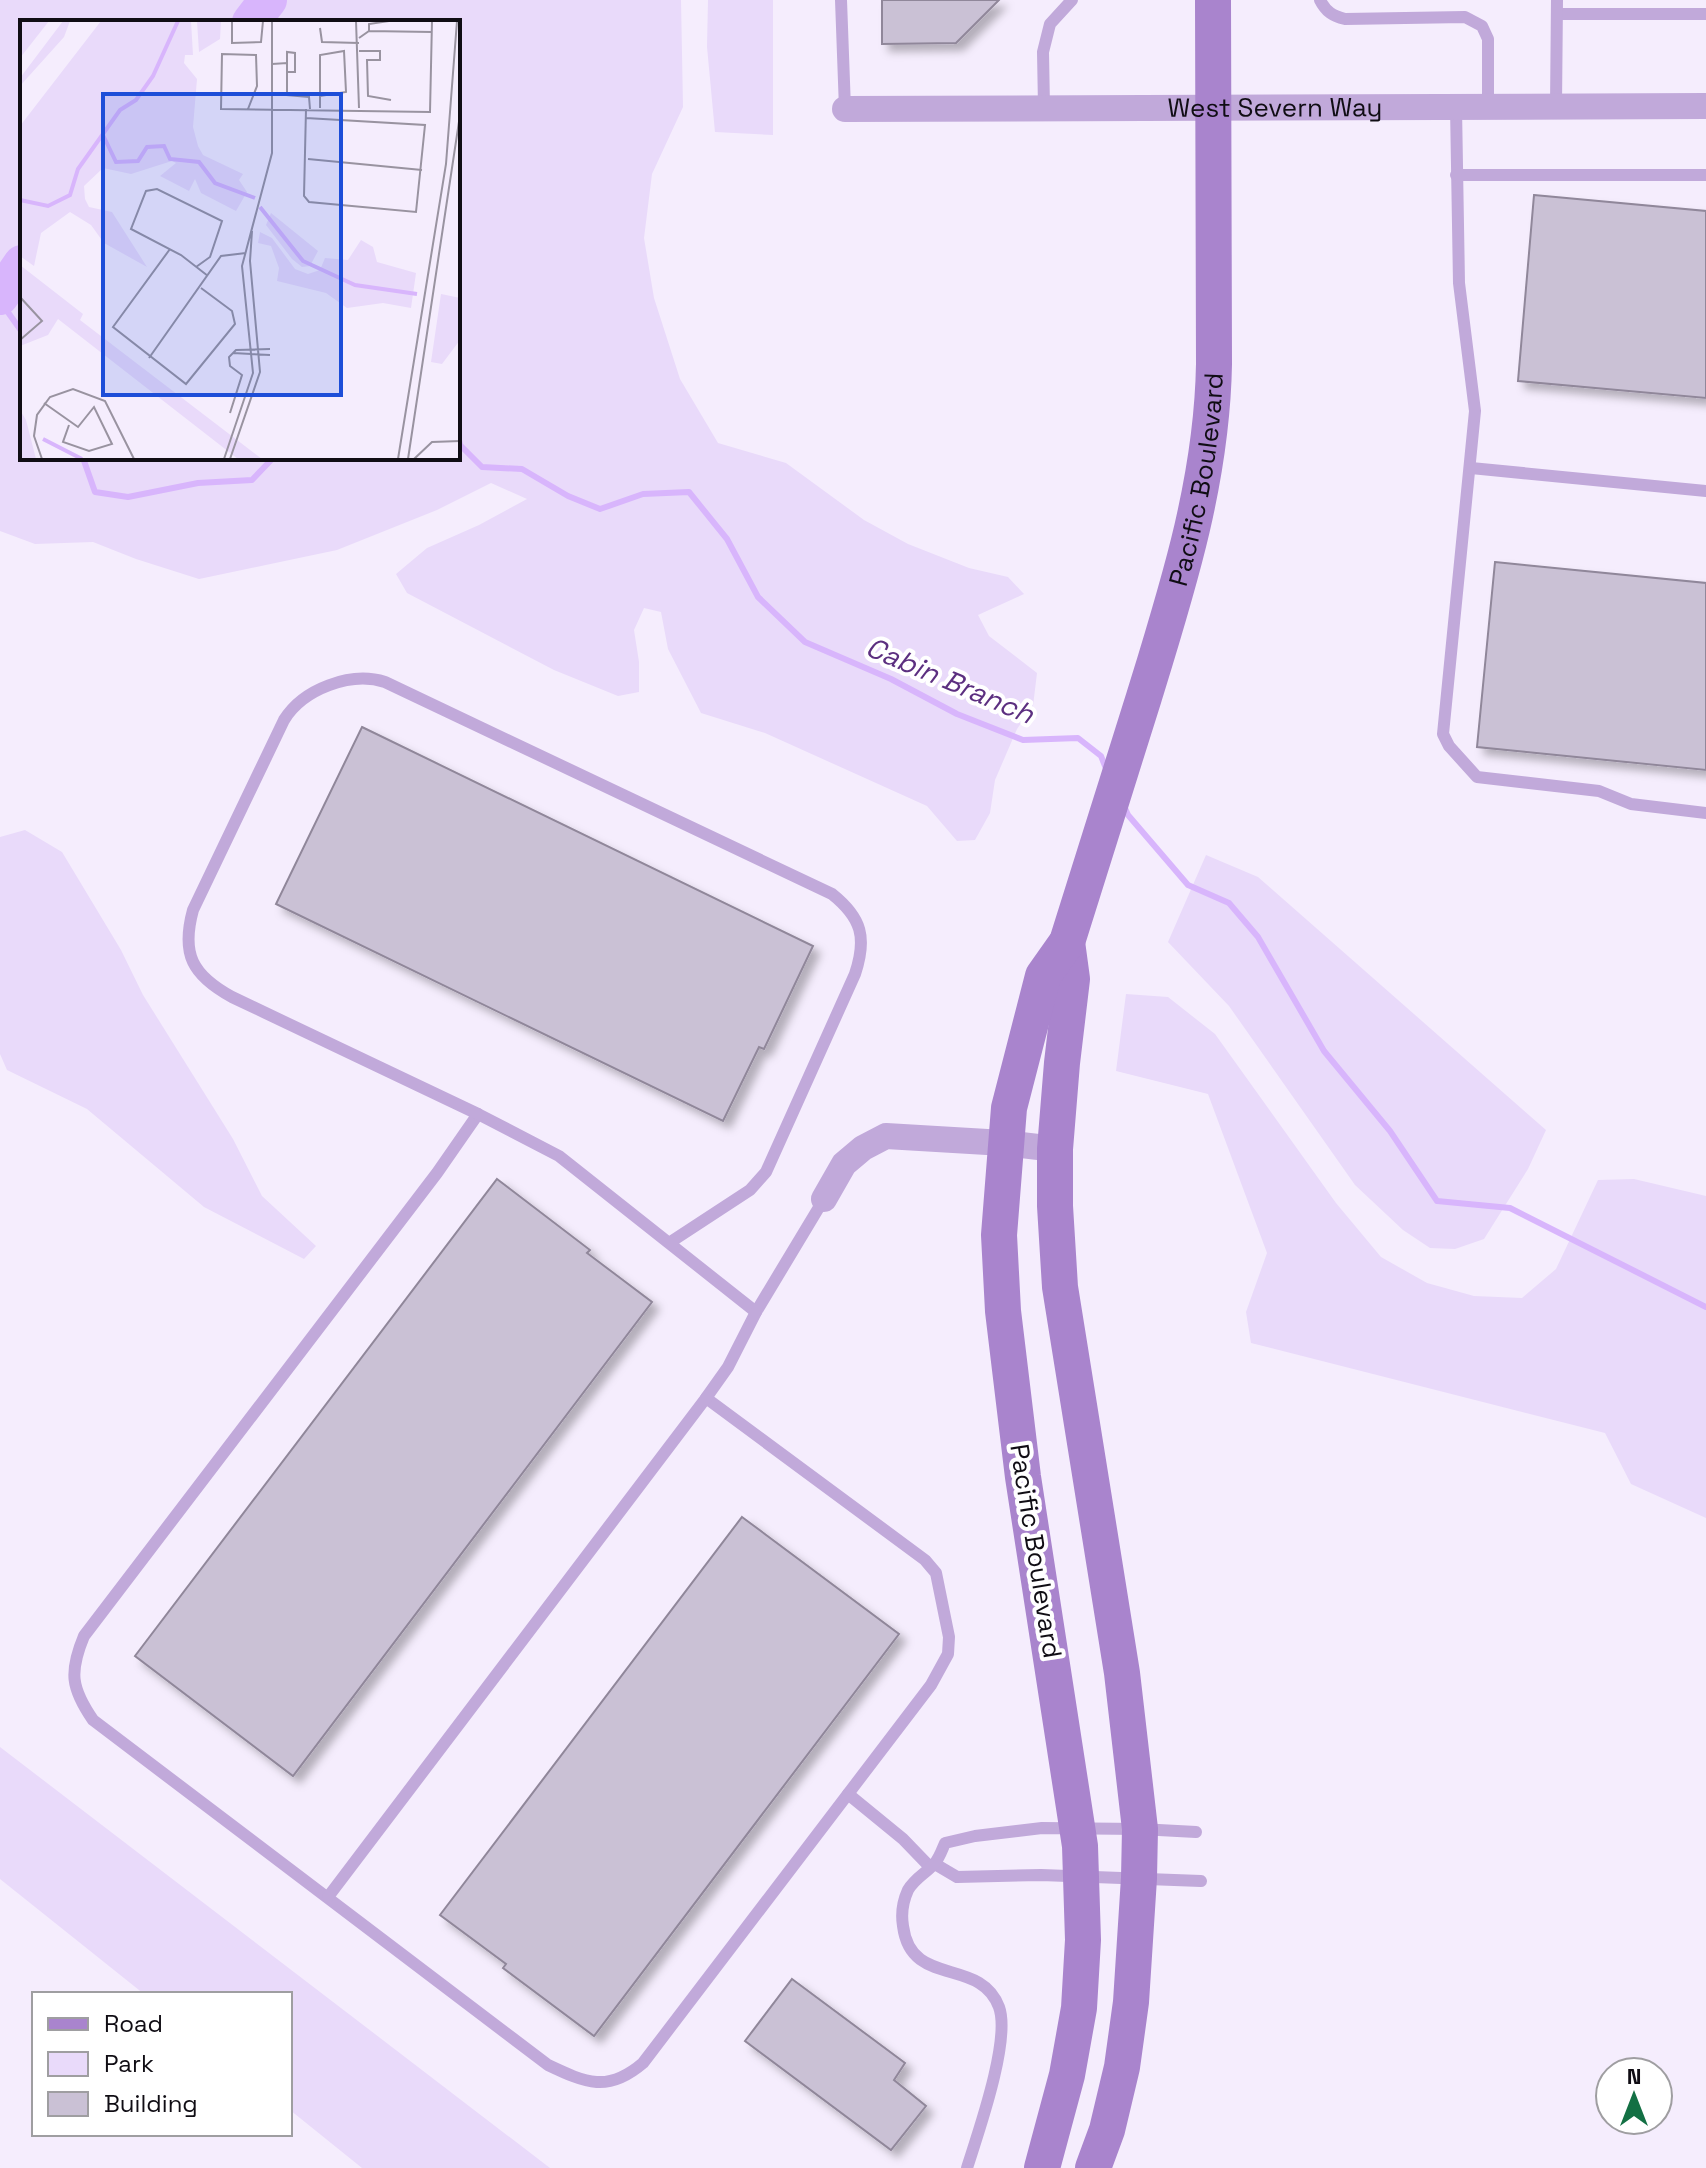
<svg xmlns="http://www.w3.org/2000/svg" width="1706" height="2168" font-family="'Space Grotesk',sans-serif">
	<style>
		.green { fill: #e9dafa; fill-rule: evenodd }
		.lines { fill: none; stroke-linecap: round; stroke-linejoin: round }
		.stream { stroke: #d8b5fc; stroke-width: 6 }
		.river { stroke: #d8b5fc; stroke-width: 38 }
		.building { fill: #cac1d5; stroke: #90879a; stroke-width: 2; filter: url(#shadow) }
		.service { stroke: #c1a9da; stroke-width: 12 }
		.minor { stroke: #c1a9da; stroke-width: 26 }
		.secondary { stroke: #a984cd; stroke-width: 36 }
		.labels { text-anchor: middle; stroke-width: 8; stroke-linejoin: round; paint-order: stroke }
		.street-label { font-size: 26px; fill: #100d14; stroke: #fff }
		.water-label { font-size: 28px; font-style: italic; fill: #5c2f80; stroke: #fff }
		.inset-river { fill: none; stroke: #d8b5fc; stroke-width: 4 }
		.inset-road { fill: none; stroke: #9993a0; stroke-width: 2 }
		.view { fill: #1d4ed8; fill-opacity: 0.15; stroke: #1d4ed8; stroke-width: 4 }
		.inset-edge { fill: none; stroke: #100d14; stroke-width: 4 }
	</style>
	<defs>
		<filter id="shadow"><feDropShadow dx="7" dy="7" stdDeviation="4" flood-color="#0004"/></filter>
	</defs>
	<rect width="100%" height="100%" fill="#f5edfd"/>
	<g class="green">
		<path d="M0,0H681L683,107L652,174L644,238L654,298L680,379L718,443L786,463L864,520L908,544L969,568L1008,577L1024,594L978,615L989,636L1037,673L1033,706L1017,729L995,780L990,813L975,840L957,841L927,806L765,733L701,713L668,649L661,612L644,608L634,630L639,662V692L618,696L554,670L407,593L396,574L427,548L479,525L527,499L491,483L437,510L337,550L199,579L136,559L93,542L35,544L0,531ZM22,22H458V458H22Z"/>
		<polygon points="708,0 773,0 773,135 715,132 707,47"/>
		<polygon points="25,830 62,852 121,950 143,995 233,1139 262,1196 316,1246 304,1259 204,1207 87,1109 7,1070 0,1054 0,837"/>
		<polygon points="1206,855 1258,877 1546,1130 1528,1169 1484,1239 1455,1249 1430,1248 1403,1230 1355,1185 1229,1006 1168,942"/>
		<polygon points="1126,994 1168,997 1215,1034 1336,1203 1381,1257 1427,1283 1474,1296 1522,1298 1556,1269 1598,1180 1634,1179 1706,1196 1706,1518 1631,1484 1605,1433 1251,1343 1246,1312 1267,1253 1208,1094 1116,1071"/>
		<polygon points="0,1747 550,2168 362,2168 290,2110 290,1994 144,1994 0,1879"/>
	</g>
	<g class="lines">
		<g class="stream">
			<polyline points="0,301 22,332"/>
			<polyline points="458,435 460,445 482,467 522,469 568,496 600,509 643,494 689,492 727,539 758,597 805,642 891,679 957,714 1023,740 1078,738 1101,756 1107,771"/>
			<polyline points="83,458 95,492 128,497 198,483 252,480 273,458"/>
			<polyline points="1124,806 1128,815 1188,885 1229,903 1258,937 1324,1051 1390,1131 1437,1201 1510,1208 1706,1307"/>
		</g>
		<g class="river">
			<polyline points="251,22 268,0"/>
			<polyline points="0,296 22,264"/>
		</g>
	</g>
	<g class="building">
		<polygon points="882,0 999,0 956,43 882,44"/>
		<polygon points="1534,195 1706,211 1706,398 1518,381"/>
		<polygon points="1495,562 1706,583 1706,770 1477,747"/>
		<polygon points="362,727 813,946 764,1049 759,1047 723,1121 276,904"/>
		<polygon points="497,1179 590,1250 587,1253 652,1302 293,1776 135,1656"/>
		<polygon points="742,1517 899,1634 594,2036 503,1968 506,1964 440,1915"/>
		<polygon points="792,1979 905,2063 894,2080 926,2106 891,2150 745,2041"/>
	</g>
	<g class="lines">
		<g class="service">
			<polyline points="841,0 845,109"/>
			<path d="M1320,0C1326,12 1333,16 1345,19L1465,17L1482,26L1488,39V107"/>
			<polyline points="1557,14 1706,14"/>
			<polyline points="1556,106 1557,0"/>
			<polyline points="1044,107 1043,52 1050,24 1072,0"/>
			<polyline points="1456,107 1459,283 1475,411 1443,734 1449,746 1477,777 1599,791 1631,804 1706,813"/>
			<polyline points="1456,175 1706,175"/>
			<polyline points="1471,468 1706,491"/>
			<path d="M478,1114L437,1173L84,1636C69,1672 71,1688 93,1720L548,2065C586,2083 608,2093 643,2063L931,1685L948,1654L949,1637L936,1573L925,1560L706,1398"/>
			<path d="M669,1243L750,1190L766,1172L855,974C867,938 862,918 832,894L385,682C351,671 303,689 284,720L193,910C181,954 192,975 232,997L478,1114L559,1156L756,1312"/>
			<polyline points="848,1794 903,1839 930,1867"/>
			<polyline points="935,1864 957,1877 1041,1875 1201,1881"/>
			<polyline points="328,1897 706,1398 728,1367 756,1312 824,1199"/>
			<path d="M967,2168C978,2133 1011,2040 999,2007C980,1956 911,1989 903,1926C901,1914 903,1901 908,1890C915,1878 925,1874 934,1864C939,1859 942,1850 945,1843L975,1836L1042,1828L1140,1829L1196,1832"/>
		</g>
		<g class="minor">
			<path id="s1" d="M845,109L1706,106"/>
			<polyline points="824,1199 844,1164 863,1148 886,1136 1004,1143 1055,1149"/>
		</g>
		<g class="secondary">
			<polyline points="1067,942 1072,979 1062,1063 1055,1149 1055,1206 1060,1287 1122,1673 1140,1829 1139,1878 1131,2002 1122,2067 1107,2130 1093,2168"/>
			<path id="s2" d="M1042,2168L1067,2075L1079,2008L1083,1940L1080,1846L1023,1477L1003,1311L999,1235L1009,1108L1043,976L1067,942C1093,860 1118,779 1144,697C1178,587 1212,480 1214,364L1213,0"/>
		</g>
	</g>
	<g class="labels">
		<g class="street-label">
			<text dy="9" stroke="none"><textPath href="#s1" startOffset="430">West Severn Way</textPath></text>
			<text dy="9" stroke="none"><textPath href="#s2" startOffset="1730">Pacific Boulevard</textPath></text>
			<text transform="translate(1036 1551) rotate(81)" y="9">Pacific Boulevard</text>
		</g>
		<g class="water-label">
			<text transform="translate(950 680) rotate(23)" y="10">Cabin Branch</text>
		</g>
	</g>
	<g transform="translate(20 20)">
		<rect width="440" height="440" fill="#f5edfd"/>
		<path d="M0,1H29L0,38ZM43,1H50L44,17L0,66V58ZM81,1H171L173,35H165L164,43L177,59L173,107L178,126L183,135L223,154L219,160L227,172L216,191L181,173L175,159L169,171L140,156L156,143L152,141L111,154L83,148L64,166L65,179L69,187L92,192L127,247L84,223L71,205L50,192L21,213L14,246L0,236V106ZM177,1H201L200,19L179,32ZM251,193L298,231L290,246L282,247L272,239L246,205ZM240,212L252,218L275,249L288,254L300,250L305,238L328,240L341,220L353,227L357,242L396,253L391,288L363,283L327,288L306,273L257,261L259,248L251,226L238,223ZM0,245L63,294L60,300L242,439H218L38,299L28,315L0,326ZM421,274L440,278V320L422,344L411,342ZM0,390L6,400L16,439H0Z" fill="#e9dafa"/>
		<path class="inset-river" d="M83,115L96,142L118,141L127,127L144,126L150,139L179,142L195,163L235,178M0,180L28,186L50,175L58,149L100,90L116,80L133,56L158,1M240,187L283,241L335,265L397,274M23,419L62,439"/>
		<path class="inset-road" d="M212,1V23L241,22L243,1M336,1L339,88M300,8L302,22L339,23M349,11V4L369,1M339,18L349,11L412,12M339,31H360V40H347L348,76L371,80M267,43V32L275,33V52H267M252,44L267,43V75L289,77L290,89M300,88V35L324,31L326,72L300,76M228,89L237,66L236,35L202,34L201,89L410,92L412,1M286,89L284,176L289,182L396,192L405,105L286,98M288,139L402,150M150,229L93,307L166,364L215,304L212,291L181,268M176,247L190,237L202,201L137,169L126,171L111,209L161,235L188,256M0,277L22,301L0,320M213,333L250,335M129,338L201,236L226,233M24,383L58,407L74,387L92,424L69,431L43,422L49,405M210,393L222,355L210,346L209,337L216,330L250,329M22,439L14,416L17,395L30,377L53,369L85,381L114,439M204,439L233,353L222,246L252,133V1M210,439L240,352L230,241L232,211M378,439L426,144L437,1M388,439L440,95M394,439L412,422L440,421"/>
		<path class="view" d="M83,74H321V375H83Z"/>
		<rect width="440" height="440" class="inset-edge"/>
	</g>
	<rect x="32" y="1992" width="260" height="144" fill="#ffffff" stroke="#9f9ea1" stroke-width="2"/>
	<rect x="48" y="2018" width="40" height="12" fill="#a984cd" stroke="#9f9ea1" stroke-width="2"/>
	<text x="104" y="2032" font-size="24" fill="#100d14">Road</text>
	<rect x="48" y="2052" width="40" height="24" fill="#e9dafa" stroke="#9f9ea1" stroke-width="2"/>
	<text x="104" y="2072" font-size="24" fill="#100d14">Park</text>
	<rect x="48" y="2092" width="40" height="24" fill="#cac1d5" stroke="#9f9ea1" stroke-width="2"/>
	<text x="104" y="2112" font-size="24" fill="#100d14">Building</text>
	<g transform="translate(1634 2096)"><circle r="38" fill="#ffffff" stroke="#9f9ea1" stroke-width="2"/>
	<path d="M0-6L14 30L0 20L-14 30Z" fill="#137044"/>
	<text y="-12" font-size="22" font-weight="bold" text-anchor="middle" fill="#100d14">N</text>
	</g>
</svg>
